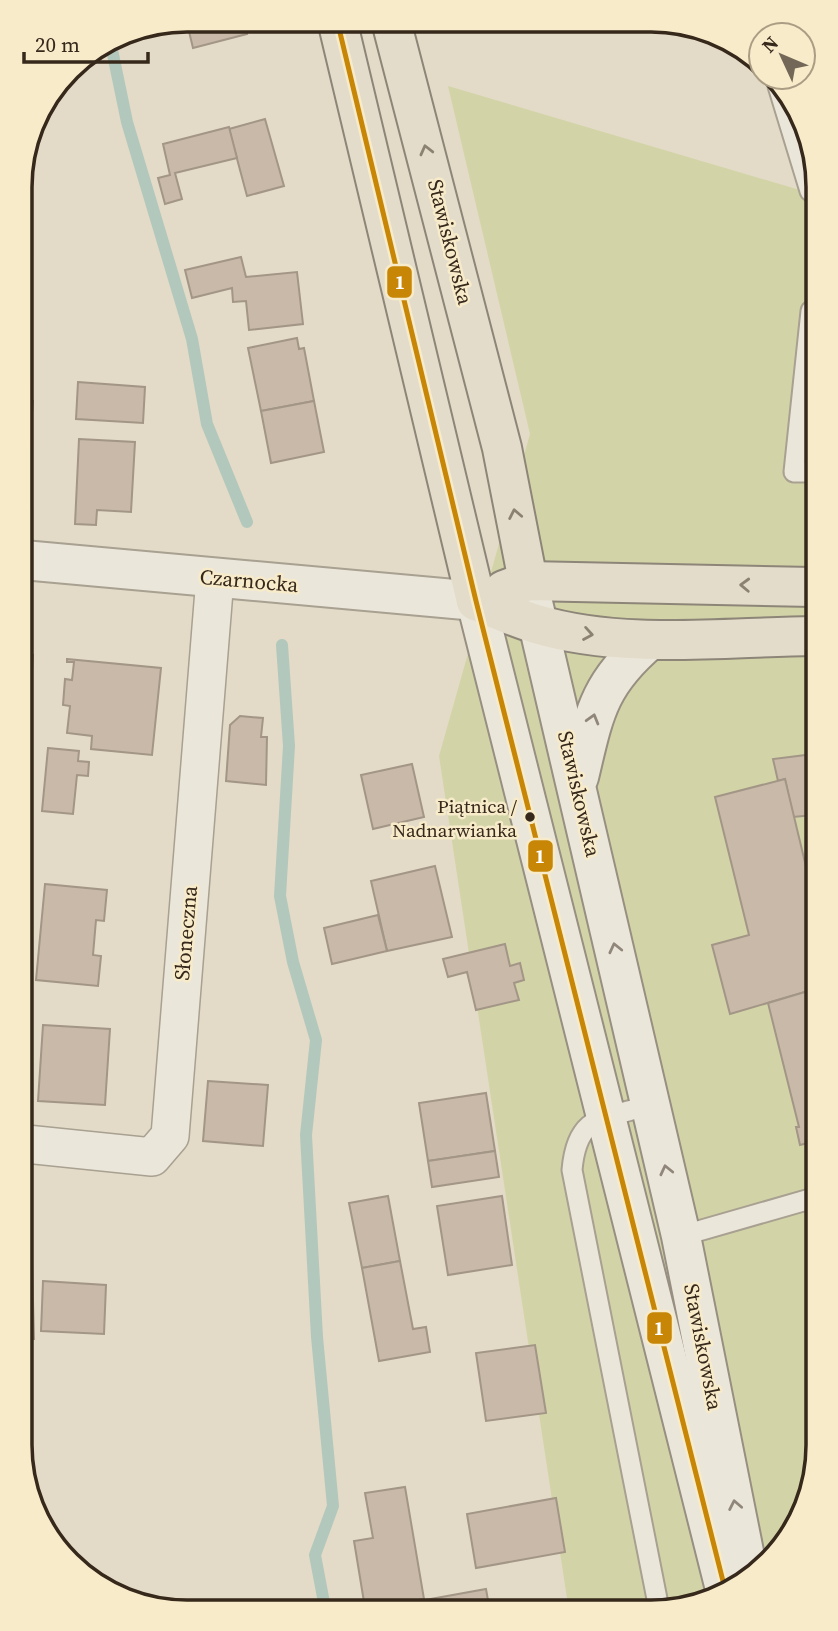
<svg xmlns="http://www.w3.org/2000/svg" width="838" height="1631" font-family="'Source Serif 4',serif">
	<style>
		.green { fill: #d2d4a8 }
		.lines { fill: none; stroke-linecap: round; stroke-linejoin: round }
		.stream { stroke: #b3c8bc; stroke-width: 12 }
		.building { fill: #c8b9a8; stroke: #a39687; stroke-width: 2 }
		.service-casing { stroke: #a8a091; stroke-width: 23 }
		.minor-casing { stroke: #a8a091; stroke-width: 40 }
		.tertiary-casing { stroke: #a8a091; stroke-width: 42 }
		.secondary-casing { stroke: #978f81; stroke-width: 42 }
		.primary-casing { stroke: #8d8578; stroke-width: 42 }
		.service { stroke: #ebe6da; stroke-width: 19 }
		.minor { stroke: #ebe6da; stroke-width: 37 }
		.tertiary { stroke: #ebe6da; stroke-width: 38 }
		.secondary { stroke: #ebe6da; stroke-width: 38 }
		.primary { stroke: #e3dcca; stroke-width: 38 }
		.bus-1-casing { stroke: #f7ebca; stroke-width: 10 }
		.bus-1 { stroke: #c78606; stroke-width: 5 }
		.oneway { stroke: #8c8272 }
		.oneway2 { stroke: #90877a }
		.bus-dot { fill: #36281a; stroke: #f7ebca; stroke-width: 2.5 }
		.labels { text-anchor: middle; stroke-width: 5; stroke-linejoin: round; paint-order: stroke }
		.bus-label { font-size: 19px; fill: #36281a; stroke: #f7ebca; text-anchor: end }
		.street-label { font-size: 21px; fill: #36281a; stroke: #f7ebca }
		.rim { fill: none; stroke: #36281a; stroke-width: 3.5 }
		.line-badge { stroke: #f7ebca; stroke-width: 2.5 }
		.badge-label { font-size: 19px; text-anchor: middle; font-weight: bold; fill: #fff }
	</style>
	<rect width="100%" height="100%" fill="#e3dbc7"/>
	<polygon class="green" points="448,86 810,193 818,1456 784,1547 705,1603 568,1605 439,756 530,434"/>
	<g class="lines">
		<g class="stream">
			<polyline points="110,40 127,122 192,339 207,424 247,522"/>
			<polyline points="282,645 289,746 280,896 293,962 316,1040 306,1135 317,1337 333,1506 315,1555 325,1608"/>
		</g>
	</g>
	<g class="building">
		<polygon points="186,19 243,20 247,34 193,48"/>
		<polygon points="265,119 284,186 247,196 229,129"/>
		<polygon points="229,127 237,158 175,173 182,199 165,204 158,178 170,175 163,144"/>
		<polygon points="241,257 246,277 297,272 303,324 249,330 246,301 233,302 232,288 192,298 185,270"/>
		<polygon points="297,338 299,349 304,348 314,401 261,411 248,348"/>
		<polygon points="78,382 145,387 143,423 76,419"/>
		<polygon points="22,399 33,401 28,462 22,461"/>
		<polygon points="314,401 324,452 271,463 261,411"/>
		<polygon points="79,439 135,442 131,512 97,510 96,525 75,524"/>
		<polygon points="23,654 33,655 30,704 24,704"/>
		<polygon points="67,659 161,668 152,755 91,749 92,736 67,733 70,706 63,705 65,679 72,680 74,662 67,662"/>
		<polygon points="240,716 263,718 261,737 267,737 266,785 226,781 230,725"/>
		<polygon points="48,748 79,751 78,761 89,762 88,776 77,775 73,814 42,811"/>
		<polygon points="814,754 814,815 793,817 785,779 778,781 773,759"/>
		<polygon points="412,764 424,817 373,829 361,775"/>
		<polygon points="785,779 815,904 815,989 730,1014 712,945 749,935 715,797"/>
		<polygon points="435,866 452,937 387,951 371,881"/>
		<polygon points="45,884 107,890 104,921 96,920 93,955 101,956 98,986 36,980"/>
		<polygon points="378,915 387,951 332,964 324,928"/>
		<polygon points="505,944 510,966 520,963 524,980 514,983 519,1000 476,1010 467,972 448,977 443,959"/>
		<polygon points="815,989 816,1141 800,1145 796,1127 799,1127 768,1003"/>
		<polygon points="43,1025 110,1029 105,1105 38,1101"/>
		<polygon points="208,1081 268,1085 263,1146 203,1141"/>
		<polygon points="486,1093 495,1151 428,1161 419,1103"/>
		<polygon points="495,1151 499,1177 432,1187 428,1161"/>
		<polygon points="388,1196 400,1261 362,1268 349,1203"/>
		<polygon points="502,1196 512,1265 448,1275 437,1206"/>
		<polygon points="400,1261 413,1329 426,1327 430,1352 379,1361 362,1268"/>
		<polygon points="32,1263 34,1339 27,1339 27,1264"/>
		<polygon points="43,1281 106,1285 104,1334 41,1331"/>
		<polygon points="535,1345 546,1413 486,1421 476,1353"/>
		<polygon points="405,1487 424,1599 365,1608 354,1541 373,1538 365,1493"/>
		<polygon points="556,1498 565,1552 476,1568 467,1514"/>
		<polygon points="486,1589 489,1606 408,1607 408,1603"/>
	</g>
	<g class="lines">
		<g class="service-casing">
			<g id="service">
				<polyline points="778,86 810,191"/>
				<polyline points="811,311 794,472 812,472"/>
				<path d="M651,1105C604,1119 577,1113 572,1170L658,1604"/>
				<polyline points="681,1236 817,1197"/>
			</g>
		</g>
		<g class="minor-casing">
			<polyline id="minor" points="26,1144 152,1157 170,1136 215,578"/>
		</g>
		<g class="tertiary-casing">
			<polyline id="tertiary" points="23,560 476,601"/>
		</g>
		<g class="secondary-casing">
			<g id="secondary">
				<polyline points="528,581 681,1236 748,1572"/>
				<polyline points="476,601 725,1589"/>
				<path d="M579,777C594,714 598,684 650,640"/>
			</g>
		</g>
		<g class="primary-casing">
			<g id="primary">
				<polyline points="337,20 476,601"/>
				<polyline points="391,21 502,448 528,581"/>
				<polyline points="504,590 528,581 813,587"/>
				<path d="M476,601C496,609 516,618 536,624C624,650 722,637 813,636"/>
			</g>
		</g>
		<use href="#service" class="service"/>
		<use href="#minor" class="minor"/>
		<use href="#tertiary" class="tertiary"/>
		<use href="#secondary" class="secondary"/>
		<use href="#primary" class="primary"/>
		<g class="bus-1-casing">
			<polyline id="bus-1" points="337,20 476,601 725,1589"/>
		</g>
		<use href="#bus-1" class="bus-1"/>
	</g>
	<defs><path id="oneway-chevron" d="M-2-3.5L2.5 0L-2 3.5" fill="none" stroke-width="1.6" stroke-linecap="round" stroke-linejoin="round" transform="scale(1.75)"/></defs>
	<g class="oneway">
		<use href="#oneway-chevron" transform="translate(426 150) rotate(-104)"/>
		<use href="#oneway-chevron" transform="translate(515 514) rotate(-101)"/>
		<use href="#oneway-chevron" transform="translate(745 585) rotate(-178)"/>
		<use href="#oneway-chevron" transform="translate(588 634) rotate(10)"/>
	</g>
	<g class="oneway2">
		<use href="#oneway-chevron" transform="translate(593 719) rotate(-74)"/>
		<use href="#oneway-chevron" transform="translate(615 948) rotate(-103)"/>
		<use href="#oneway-chevron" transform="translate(666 1170) rotate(-103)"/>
		<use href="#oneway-chevron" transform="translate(735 1505) rotate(-101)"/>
	</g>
	<circle class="bus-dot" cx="530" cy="817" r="6"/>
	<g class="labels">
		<g class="bus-label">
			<text x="517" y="813">Piątnica /<tspan x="517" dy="24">Nadnarwianka</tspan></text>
		</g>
		<g class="street-label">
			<text transform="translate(450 242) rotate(76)" y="7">Stawiskowska</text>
			<text transform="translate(249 581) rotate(5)" y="7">Czarnocka</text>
			<text transform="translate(579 794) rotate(77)" y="7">Stawiskowska</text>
			<text transform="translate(186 933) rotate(-85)" y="7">Słoneczna</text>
			<text transform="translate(703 1347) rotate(79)" y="7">Stawiskowska</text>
		</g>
	</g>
	<path d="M0 0H838V1631H0ZM187 32H651A155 155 0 0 1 806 187V1445A155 155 0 0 1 651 1600H187A155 155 0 0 1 32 1445V187A155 155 0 0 1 187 32Z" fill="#f7ebca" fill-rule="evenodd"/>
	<path class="rim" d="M187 32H651A155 155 0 0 1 806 187V1445A155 155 0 0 1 651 1600H187A155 155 0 0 1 32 1445V187A155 155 0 0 1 187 32Z"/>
	<g class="line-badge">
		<rect x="386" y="265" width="27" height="34" rx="7" fill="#c78606"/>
		<rect x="527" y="839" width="27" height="34" rx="7" fill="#c78606"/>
		<rect x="646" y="1311" width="27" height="34" rx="7" fill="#c78606"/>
	</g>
	<g class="badge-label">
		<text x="400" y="289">1</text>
		<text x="540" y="863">1</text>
		<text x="659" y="1335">1</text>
	</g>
	<g transform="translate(782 56) rotate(314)"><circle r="33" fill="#f7ebca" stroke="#aa9d84" stroke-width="2"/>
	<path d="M0-5L12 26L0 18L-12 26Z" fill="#736757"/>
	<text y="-10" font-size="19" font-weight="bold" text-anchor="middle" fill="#36281a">N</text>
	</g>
	<path d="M24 52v10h124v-10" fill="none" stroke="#36281a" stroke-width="3.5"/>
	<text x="35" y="52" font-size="21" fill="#36281a" stroke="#f7ebca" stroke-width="5" paint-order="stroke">20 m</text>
</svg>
